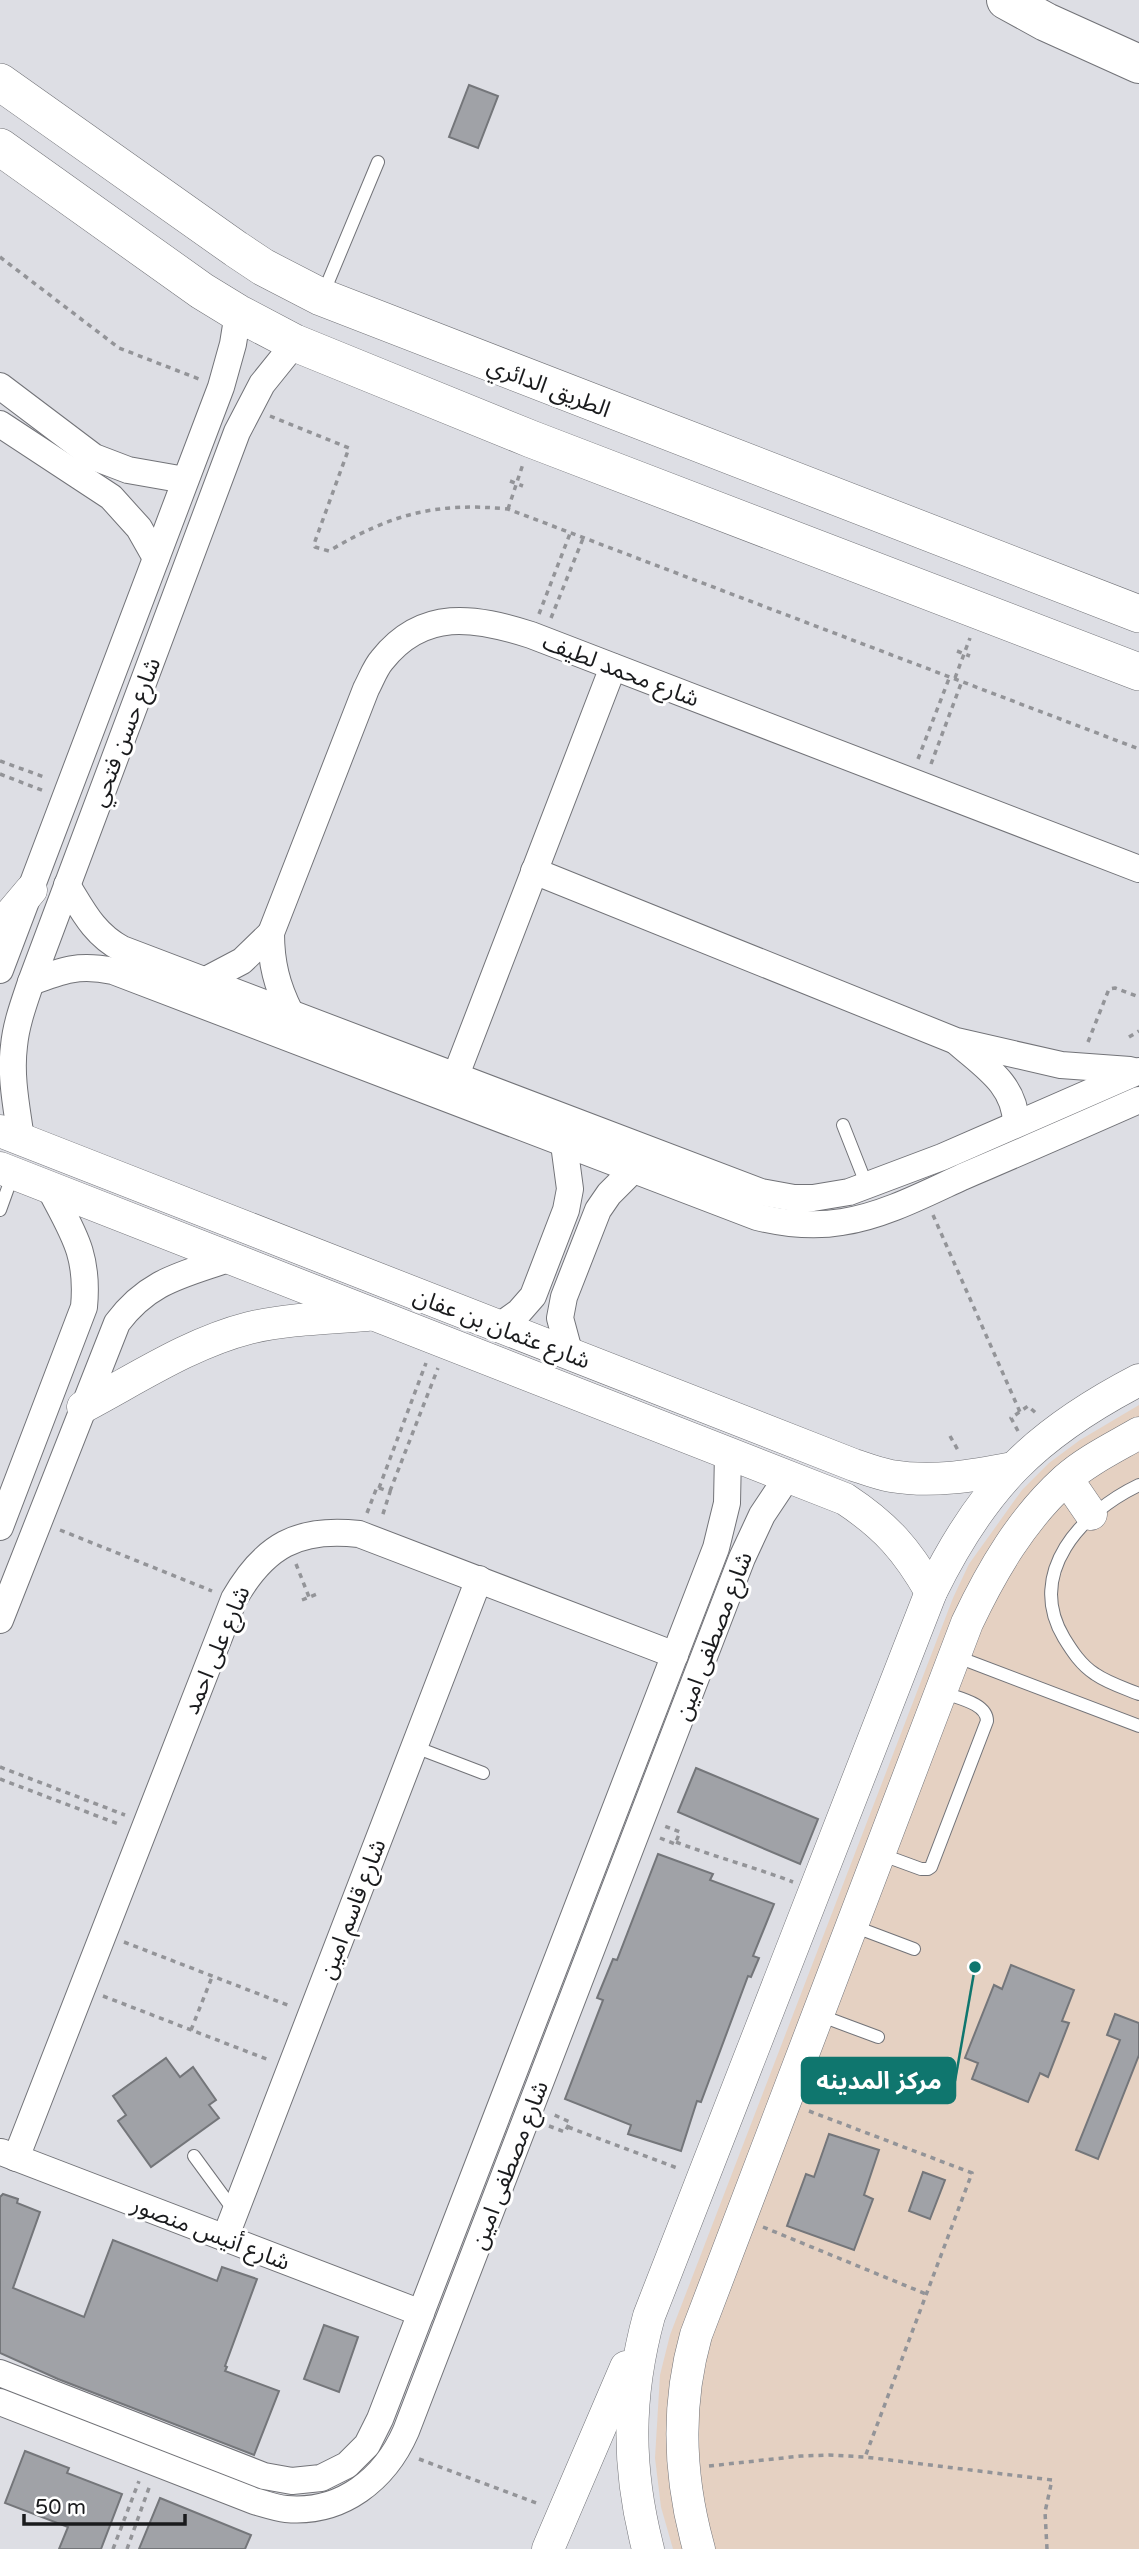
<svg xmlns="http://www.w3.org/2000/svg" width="1139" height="2549" font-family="'Varela Round','Noto Sans Arabic',sans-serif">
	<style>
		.commercial { fill: #e5d1c2 }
		.building { fill: #a0a2a7; stroke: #74767a; stroke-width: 2 }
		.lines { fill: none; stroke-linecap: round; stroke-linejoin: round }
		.service-casing { stroke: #727378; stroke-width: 14 }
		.minor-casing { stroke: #727378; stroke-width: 28 }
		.tertiary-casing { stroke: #727378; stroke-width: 33 }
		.secondary-casing { stroke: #727378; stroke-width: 38 }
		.trunk-casing { stroke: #727378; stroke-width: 40 }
		.path { stroke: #939498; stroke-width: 3.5; stroke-dasharray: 5 5; stroke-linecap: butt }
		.service { stroke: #fff; stroke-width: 12 }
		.minor { stroke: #fff; stroke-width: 26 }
		.tertiary { stroke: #fff; stroke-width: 32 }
		.secondary { stroke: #fff; stroke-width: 37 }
		.trunk { stroke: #fff; stroke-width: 38 }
		.labels { text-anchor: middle; stroke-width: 6; stroke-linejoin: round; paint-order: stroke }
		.street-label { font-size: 23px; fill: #1a1b1d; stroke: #fff }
		.leader { fill: none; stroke: #0f766e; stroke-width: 2.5 }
		.callout-dot { fill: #0f766e; stroke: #fff; stroke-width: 2.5 }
		.callout { fill: #0f766e; stroke: #0f766e; stroke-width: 2.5 }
		.callout-label { font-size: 24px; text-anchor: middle; font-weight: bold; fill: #fff }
	</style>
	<rect width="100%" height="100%" fill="#dddee4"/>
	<polygon class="commercial" points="1139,1405 1139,2549 673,2549 661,2507 655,2458 660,2375 670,2335 953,1598 969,1564 1022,1490 1049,1463 1080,1440"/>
	<g class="building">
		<polygon points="469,85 498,96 478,148 449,137"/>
		<polygon points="696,1768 818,1819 800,1864 678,1812"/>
		<polygon points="658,1854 713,1874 710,1880 774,1904 753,1956 759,1958 751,1977 748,1976 701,2102 697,2101 681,2151 628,2134 631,2125 565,2099 603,2000 597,1998 613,1959 617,1960"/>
		<polygon points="1011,1965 1074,1990 1062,2021 1069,2023 1048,2077 1040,2073 1028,2102 972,2079 978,2063 965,2058 994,1985 1002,1989"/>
		<polygon points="1115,2014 1139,2023 1139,2055 1098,2159 1076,2150 1120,2040 1107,2035"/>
		<polygon points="166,2058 180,2077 193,2067 216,2100 209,2105 219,2118 151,2167 118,2121 126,2115 113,2096"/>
		<polygon points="829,2134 879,2150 864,2195 873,2199 854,2250 787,2226 806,2174 814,2177"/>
		<polygon points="923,2172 945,2180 930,2219 909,2211"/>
		<polygon points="3,2194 18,2199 17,2203 40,2212 13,2288 84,2317 113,2240 217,2281 222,2267 257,2279 225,2366 227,2367 225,2371 279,2391 254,2455 58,2379 0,2353 0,2197"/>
		<polygon points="324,2325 358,2337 339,2392 304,2379"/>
		<polygon points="25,2451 69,2468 67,2473 122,2494 101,2549 59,2549 68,2527 5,2503"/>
		<polygon points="160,2498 251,2535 245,2549 139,2549"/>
	</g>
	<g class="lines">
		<g class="service-casing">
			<g id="service">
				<polyline points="323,294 378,162"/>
				<polyline points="843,1125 867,1186"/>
				<polyline points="0,1210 13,1174"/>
				<path d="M1139,1485C1082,1512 1025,1573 1064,1638C1072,1651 1081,1665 1095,1674C1108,1683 1124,1688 1139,1694"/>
				<polyline points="955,1656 1139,1726"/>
				<polyline points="415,1747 483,1773"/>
				<path d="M880,1854L921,1869H928L931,1867L987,1721C987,1703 957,1698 942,1692"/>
				<polyline points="853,1926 914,1949"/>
				<polyline points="819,2015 878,2037"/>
				<polyline points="194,2156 235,2212"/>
			</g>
		</g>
		<g class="minor-casing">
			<g id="minor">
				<polyline points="0,386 94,457 128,470 185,480"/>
				<polyline points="0,424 111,497 139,528 156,558"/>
				<polyline points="534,871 956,1041 1061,1065 1130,1070"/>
				<path d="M67,885C83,911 94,934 122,949L761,1192L794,1198H813L849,1192L942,1157L1139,1071"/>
				<polyline points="0,970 221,387 233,344 238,313"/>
				<polyline points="206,980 242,961 271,933"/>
				<path d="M31,982C63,970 79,964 113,971L757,1217C786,1224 813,1227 842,1222C883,1216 925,1194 962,1177C1021,1152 1080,1126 1139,1100"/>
				<path d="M290,1012C277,986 271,963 271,933L366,689C371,680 375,668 382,660C423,608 475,617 531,635L1139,869"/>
				<path d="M957,1042C984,1066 1015,1084 1016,1123"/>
				<polyline points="456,1075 613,667"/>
				<path d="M21,1139C17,1109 10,1077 14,1046C16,1024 24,1003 31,982L237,432L262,384L295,343"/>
				<polyline points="498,1327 519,1312 533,1296 566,1210 570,1189 564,1144"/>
				<polyline points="570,1355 560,1318 564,1297 598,1210 609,1194 633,1170"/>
				<path d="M0,1527L84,1307C89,1254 73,1233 49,1187"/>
				<path d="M0,1620L117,1323C149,1280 183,1275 231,1258"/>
				<polyline points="1,2152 421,2313"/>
				<path d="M16,2158L234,1599C264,1546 298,1527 359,1534L675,1655"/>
				<polyline points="225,2238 479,1579"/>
				<polyline points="0,2373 264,2476 292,2481 321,2478 347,2465 367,2445 380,2419 716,1548 727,1503 728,1453"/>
				<path d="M0,2402L254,2501C265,2504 276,2508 286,2509C342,2514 385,2479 406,2431L742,1558L762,1515L788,1476"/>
			</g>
		</g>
		<g class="tertiary-casing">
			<g id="tertiary">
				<polyline points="0,927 31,890"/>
				<path d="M0,1131L854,1465C866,1469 879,1474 891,1476C932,1483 973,1476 1013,1468"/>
				<path d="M0,1168L845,1499C886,1526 907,1550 931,1592"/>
				<path d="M83,1407C136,1379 190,1343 249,1328C287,1319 328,1318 367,1315"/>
				<polyline points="1067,1479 1091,1514"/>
				<polyline points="548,2549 626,2367"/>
				<path d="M648,2549C627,2468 627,2397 649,2316L931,1592C983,1486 1035,1434 1139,1380"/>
				<path d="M699,2549C679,2478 676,2406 696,2335L967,1623C992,1570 1022,1519 1065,1480C1086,1461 1115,1447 1139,1433"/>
			</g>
		</g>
		<g class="secondary-casing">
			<g id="secondary">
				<polyline points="0,82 236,249 263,267 321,297 1139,614"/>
				<polyline points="0,147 202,291 238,313 295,343 531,439 1139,672"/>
			</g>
		</g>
		<g class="trunk-casing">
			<polyline id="trunk" points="1006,0 1046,22 1139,64"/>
		</g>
		<g class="path">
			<polyline points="0,257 119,348 199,379"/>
			<path d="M270,416L349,448L314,544L315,547L329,551C391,514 436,502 508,509L1139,749"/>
			<polyline points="510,481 523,486"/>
			<polyline points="508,509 523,464"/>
			<polyline points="539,614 571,531"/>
			<polyline points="551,618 584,536"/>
			<polyline points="957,651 970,656"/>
			<polyline points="955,678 970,638"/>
			<polyline points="918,759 950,676"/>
			<polyline points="0,761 47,778"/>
			<polyline points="931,764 962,681"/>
			<polyline points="0,774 44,791"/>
			<polyline points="1129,1037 1139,1031"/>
			<polyline points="1088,1042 1109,989 1115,988 1139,997"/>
			<polyline points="933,1215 1020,1412"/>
			<polyline points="1018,1431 1011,1418 1028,1406 1037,1414"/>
			<polyline points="950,1436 959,1452"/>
			<polyline points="379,1488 426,1363"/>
			<polyline points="390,1491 438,1368"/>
			<polyline points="367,1513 377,1487 390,1492 382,1517"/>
			<polyline points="60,1530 212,1591"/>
			<polyline points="296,1564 309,1597"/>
			<polyline points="302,1600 317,1594"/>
			<polyline points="0,1767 125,1815"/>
			<polyline points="0,1779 121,1825"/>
			<polyline points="660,1838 675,1844 680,1832 662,1825"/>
			<path d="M676,1842C715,1857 754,1867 793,1882"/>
			<polyline points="124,1942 290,2006"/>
			<polyline points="103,1996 269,2060"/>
			<polyline points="191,2030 212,1977"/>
			<polyline points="809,2111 972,2173 865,2457"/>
			<polyline points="549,2126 565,2132 570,2122 552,2114"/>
			<polyline points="568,2127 677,2168"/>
			<polyline points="763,2227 926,2294"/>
			<polyline points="419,2459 539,2504"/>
			<polyline points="709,2466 801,2456 829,2455 865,2457 1052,2480 1045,2512 1047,2549"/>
			<polyline points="113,2549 139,2481"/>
			<polyline points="127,2549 150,2485"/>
		</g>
		<use href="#service" class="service"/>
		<use href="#minor" class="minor"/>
		<use href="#tertiary" class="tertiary"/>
		<use href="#secondary" class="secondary"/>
		<use href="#trunk" class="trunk"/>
	</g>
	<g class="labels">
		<g class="street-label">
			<text transform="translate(549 387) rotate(21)" y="8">الطريق الدائري</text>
			<text transform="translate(621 670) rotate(21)" y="8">شارع محمد لطيف</text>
			<text transform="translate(125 732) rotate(-69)" y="8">شارع حسن فتحي</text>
			<text transform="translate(502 1328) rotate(21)" y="8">شارع عثمان بن عفان</text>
			<text transform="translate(713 1636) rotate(-69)" y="8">شارع مصطفى امين</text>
			<text transform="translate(216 1650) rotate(-67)" y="8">شارع على احمد</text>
			<text transform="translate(352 1909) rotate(-69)" y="8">شارع قاسم امين</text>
			<text transform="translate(509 2165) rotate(-69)" y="8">شارع مصطفى امين</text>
			<text transform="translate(211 2233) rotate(21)" y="8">شارع أنيس منصور</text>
		</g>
	</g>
	<path class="leader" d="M975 1967L955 2081"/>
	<circle class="callout-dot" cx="975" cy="1967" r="7"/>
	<rect class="callout" x="802" y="2058" width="153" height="45" rx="7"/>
	<g class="callout-label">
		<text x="879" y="2089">مركز المدينه</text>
	</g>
	<path d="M24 2514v10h161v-10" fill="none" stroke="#1a1b1d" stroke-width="3.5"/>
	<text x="35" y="2514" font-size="21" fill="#1a1b1d" stroke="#ffffff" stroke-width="5" paint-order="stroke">50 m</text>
</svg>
